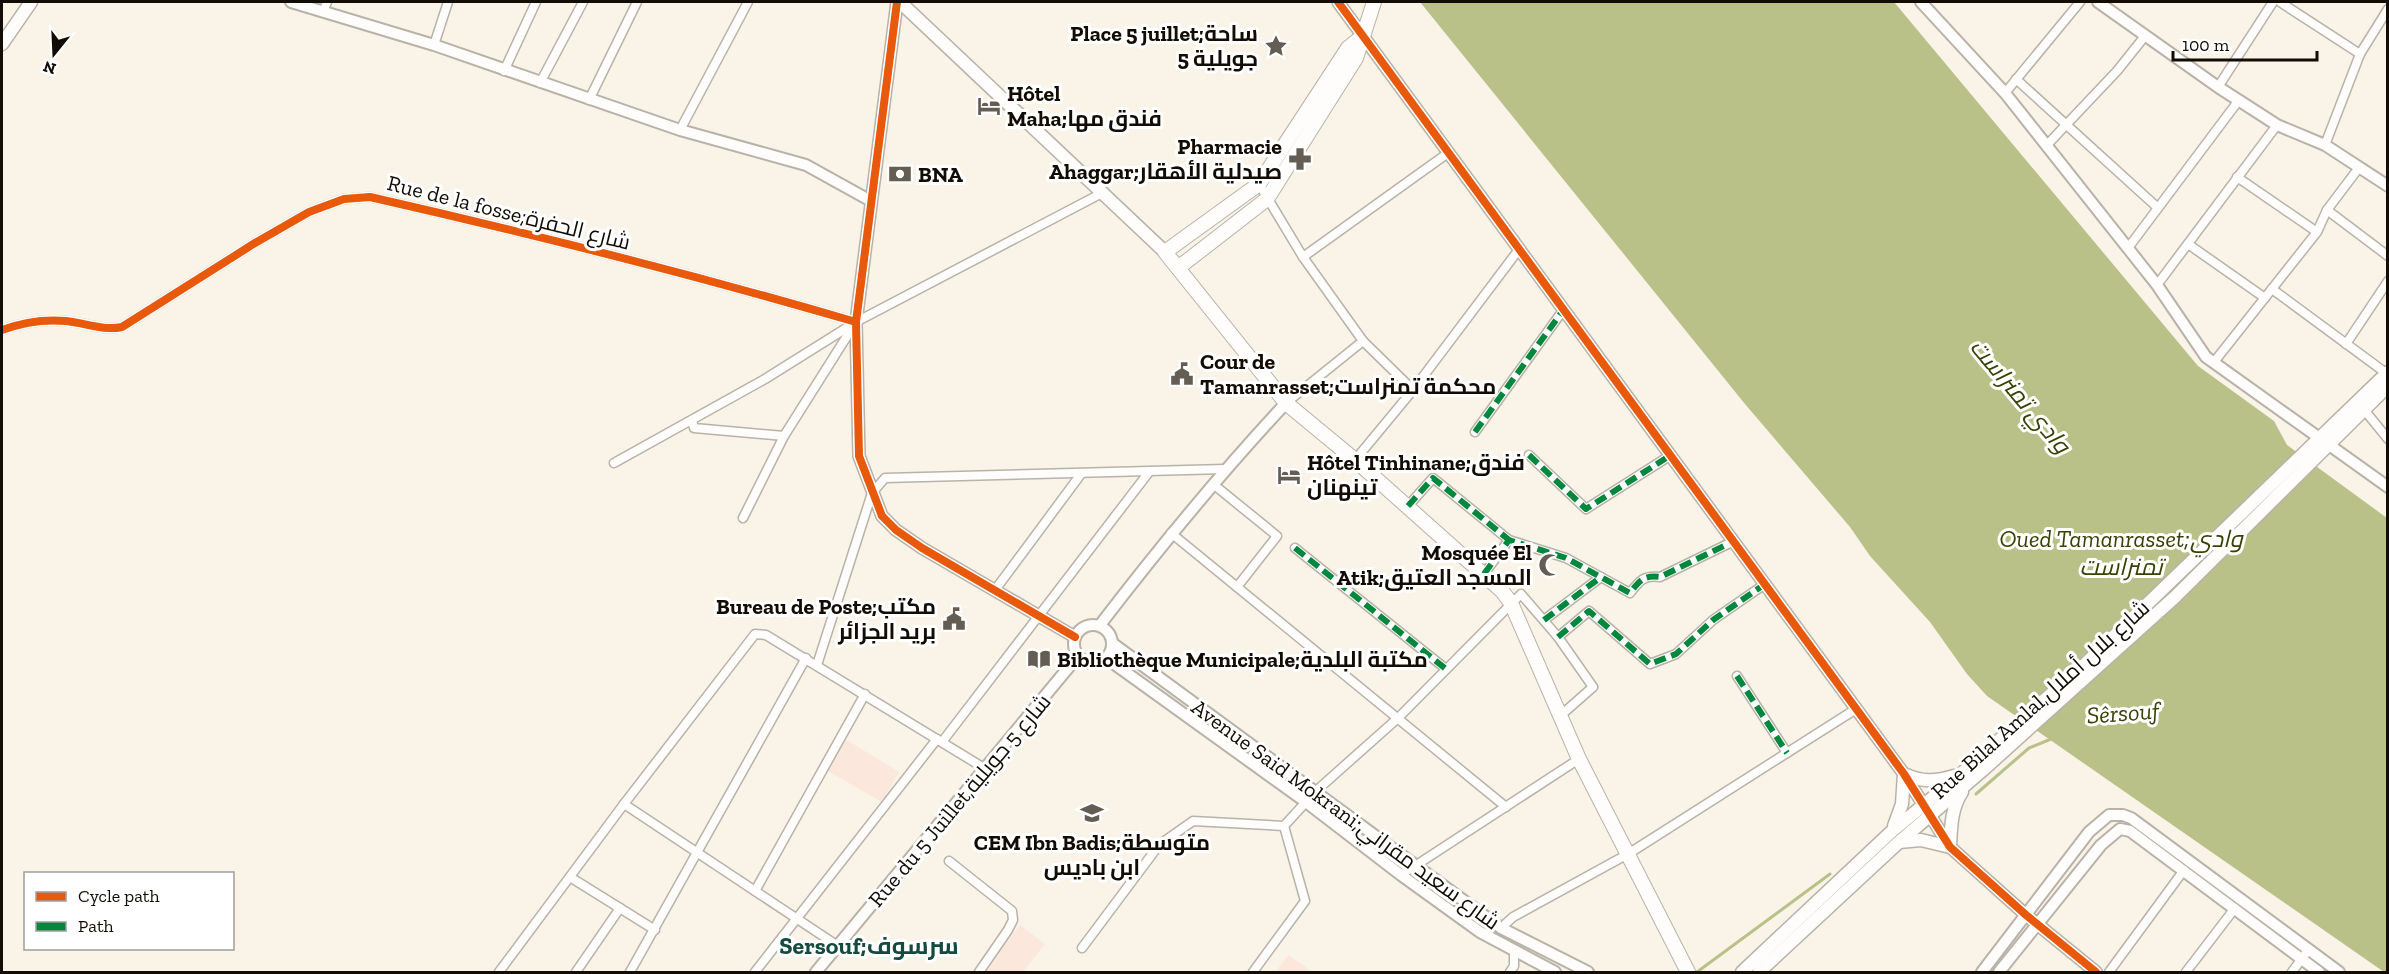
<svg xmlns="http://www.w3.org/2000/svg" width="2389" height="974" font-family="'Zilla Slab',Cairo,serif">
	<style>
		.green { fill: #fce7dc }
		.water { fill: #b9c189 }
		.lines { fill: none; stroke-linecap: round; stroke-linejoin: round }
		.stream { stroke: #b9c189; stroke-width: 3 }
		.minor-casing { stroke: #b8b2a8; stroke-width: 11 }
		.tertiary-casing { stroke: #b8b2a8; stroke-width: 14 }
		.secondary-casing { stroke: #b8b2a8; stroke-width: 15 }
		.primary-casing { stroke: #b8b2a8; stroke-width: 16 }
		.minor { stroke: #fefdfc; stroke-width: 8 }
		.tertiary { stroke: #fefdfc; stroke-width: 10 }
		.secondary { stroke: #fefdfc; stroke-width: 12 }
		.primary { stroke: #fefdfc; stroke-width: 14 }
		.quiet { stroke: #00873e; stroke-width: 6; stroke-dasharray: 12 6; stroke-linecap: butt }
		.cycleway-casing { stroke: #fff; stroke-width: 11 }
		.cycleway { stroke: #e8590c; stroke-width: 8 }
		.labels { text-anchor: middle; stroke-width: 6; stroke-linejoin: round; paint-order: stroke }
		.poi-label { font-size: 22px; font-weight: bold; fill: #120c04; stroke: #fff; text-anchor: start }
		.street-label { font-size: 22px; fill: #120c04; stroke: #fff }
		.water-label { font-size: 24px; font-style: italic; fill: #394105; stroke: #fff }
		.neighbourhood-label { font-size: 24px; font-weight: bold; fill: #154b3f; stroke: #fff }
	</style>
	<rect width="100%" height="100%" fill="#f9f3e8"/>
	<g class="green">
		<polygon points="845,739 899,772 882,802 826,770"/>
		<polygon points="1020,925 1045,944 1023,972 984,972"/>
		<polygon points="1289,955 1312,972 1275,972"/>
	</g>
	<polygon class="water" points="1420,2 1894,2 2198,366 2274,421 2287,445 2387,518 2387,972 2384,972 1987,696 1967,674 1930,622 1870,556 1850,527 1745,404"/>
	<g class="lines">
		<g class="stream">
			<polyline points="1976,794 2029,748 2051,739"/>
			<polyline points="1697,972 1830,874"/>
		</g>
		<g class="minor-casing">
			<g id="minor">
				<polyline points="2280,2 2360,54 2388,9"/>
				<polyline points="323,12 327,2"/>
				<polyline points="434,45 448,2"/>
				<polyline points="504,71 536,2"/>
				<polyline points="2016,79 2158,208"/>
				<polyline points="540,83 583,2"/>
				<polyline points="2218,87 2273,2"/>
				<polyline points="2005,93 2080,2"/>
				<polyline points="589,100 637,2"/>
				<polyline points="680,130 748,2"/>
				<polyline points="2325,145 2360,54"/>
				<polyline points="2046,146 2117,71 2145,36"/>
				<polyline points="2237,177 2317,232"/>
				<polyline points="1259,184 1303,257 1363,341 1286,403"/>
				<polyline points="2327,210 2388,256"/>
				<polyline points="2188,244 2265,298"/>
				<polyline points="2128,248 2239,100"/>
				<polyline points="1303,257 1448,153"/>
				<polyline points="2157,285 2277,125"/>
				<polyline points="2272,289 2386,373"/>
				<path d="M2,330C21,323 45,319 66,321C85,323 104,331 122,327L255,243L309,212L344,199L370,197C533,234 695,275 856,322"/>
				<polyline points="2346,344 2388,281"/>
				<polyline points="2214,362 2317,232 2327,210 2358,169"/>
				<polyline points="1413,390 1520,248"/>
				<polyline points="2361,406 2388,439"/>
				<polyline points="692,420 694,428 784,436"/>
				<polyline points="1475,432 1564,309"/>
				<polyline points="1529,455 1586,509 1671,455"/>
				<polyline points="1355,460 1413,390 1363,341"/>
				<polyline points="614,463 765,379 856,322 1104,192"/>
				<polyline points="1213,484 1277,536 1237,587"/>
				<polyline points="1408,506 1433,478 1509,540"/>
				<polyline points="743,518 784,436 854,325"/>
				<polyline points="1171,533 1506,807"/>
				<polyline points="1295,548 1446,669"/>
				<path d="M1484,574L1509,540L1566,558L1630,593C1640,580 1644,575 1660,577L1734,541"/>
				<polyline points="995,590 1081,474"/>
				<polyline points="1544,620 1601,577"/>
				<polyline points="1558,637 1589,611 1650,664 1676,654 1713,620 1765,584"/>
				<polyline points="817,665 872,493 885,478 1225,469"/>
				<polyline points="1737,676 1787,753"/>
				<polyline points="942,742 1149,472"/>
				<polyline points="624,804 838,946"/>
				<polyline points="1284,826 1316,791 1398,718 1521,594 1558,637 1593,687 1560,716"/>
				<polyline points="949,861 1012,911 1013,920 1008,930 979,972"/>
				<polyline points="1401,875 1579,759"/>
				<polyline points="570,877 655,930"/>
				<polyline points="755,891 865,694"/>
				<polyline points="1501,928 1513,917 1628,854 1856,709"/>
				<polyline points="1082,948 1159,845 1193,821 1284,826"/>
				<polyline points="499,972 624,804 755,634 766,635 984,768"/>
				<polyline points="576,972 620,908"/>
				<polyline points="630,972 806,658"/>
				<polyline points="755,972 937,739"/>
				<polyline points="1253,972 1305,901 1284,826"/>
				<polyline points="1510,972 1514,966 1514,951"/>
				<polyline points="2109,972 2184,870"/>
				<polyline points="2186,972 2235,908"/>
				<polyline points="2292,972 2309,949"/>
			</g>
		</g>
		<g class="tertiary-casing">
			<g id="tertiary">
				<polyline points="291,2 434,45 680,130 806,165 871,201"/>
				<polyline points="897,2 856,322 859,456 882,516 896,530 922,548 1075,637"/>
				<polyline points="1338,2 1904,774 1950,847 2026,915 2096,972"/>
				<polyline points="1921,2 2005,93 2157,285 2206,357 2388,487"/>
				<polyline points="2098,2 2218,87 2277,125 2325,145 2388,186"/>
				<circle cx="1093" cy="644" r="19"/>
				<path d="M1100,625C1159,548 1220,474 1286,403"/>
				<polyline points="1112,643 1501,928 1588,972"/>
				<polyline points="1106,658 1306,802 1401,875 1480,932 1555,972"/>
				<polyline points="816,972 1078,656"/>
				<polyline points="1982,972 2089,832 2109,815 2123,815 2131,818 2339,972"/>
				<polyline points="1999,972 2101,845 2120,829 2130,831 2319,972"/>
			</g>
		</g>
		<g class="secondary-casing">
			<g id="secondary">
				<polyline points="900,2 1165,252"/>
				<polyline points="2,44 31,2"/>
				<path d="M1894,826L1902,804L1904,774C1922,782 1935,782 1954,776"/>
				<path d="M1899,842L1921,840L1950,847C1951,828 1951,808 1962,792"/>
				<polyline points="1742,972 1891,832 1961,774 2084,665 2388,372"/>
				<polyline points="1759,972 1899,842 1984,769 2175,597 2388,386"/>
			</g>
		</g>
		<g class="primary-casing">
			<g id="primary">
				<polyline points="1363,36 1348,48 1259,184 1165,252 1286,403 1355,460 1502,591 1511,603 1579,759 1688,972"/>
				<polyline points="1178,268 1267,199 1356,58 1374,2"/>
			</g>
		</g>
		<use href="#minor" class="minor"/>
		<use href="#tertiary" class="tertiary"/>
		<use href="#secondary" class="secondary"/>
		<use href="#primary" class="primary"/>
		<g class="quiet">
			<polyline points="1475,432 1564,309"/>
			<polyline points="1529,455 1586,509 1671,455"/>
			<polyline points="1408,506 1433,478 1509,540"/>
			<polyline points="1295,548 1446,669"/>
			<path d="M1484,574L1509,540L1566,558L1630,593C1640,580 1644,575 1660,577L1734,541"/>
			<polyline points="1544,620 1601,577"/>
			<polyline points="1558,637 1589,611 1650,664 1676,654 1713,620 1765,584"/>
			<polyline points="1737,676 1787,753"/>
		</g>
		<g class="cycleway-casing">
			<g id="cycleway">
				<polyline points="897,2 856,322 859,456 882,516 896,530 922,548 1075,637"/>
				<polyline points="1338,2 1904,774 1950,847 2026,915 2096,972"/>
				<path d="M2,330C21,323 45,319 66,321C85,323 104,331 122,327L255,243L309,212L344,199L370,197C533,234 695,275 856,322"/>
			</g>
		</g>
		<use href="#cycleway" class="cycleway"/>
	</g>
	<defs>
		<g id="sight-bare" transform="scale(1.8)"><path d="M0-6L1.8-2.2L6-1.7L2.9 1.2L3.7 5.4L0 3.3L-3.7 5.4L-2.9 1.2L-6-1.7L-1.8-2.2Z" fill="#635d54" stroke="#fff" stroke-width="2.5" paint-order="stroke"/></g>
		<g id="hotel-bare" transform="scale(1.8)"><path d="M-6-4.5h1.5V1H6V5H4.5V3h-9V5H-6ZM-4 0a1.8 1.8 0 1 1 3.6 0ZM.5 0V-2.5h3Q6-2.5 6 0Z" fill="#635d54" stroke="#fff" stroke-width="2.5" paint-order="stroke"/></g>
		<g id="pharmacy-bare" transform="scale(1.8)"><path d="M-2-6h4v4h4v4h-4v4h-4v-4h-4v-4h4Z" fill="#635d54" stroke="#fff" stroke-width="2.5" paint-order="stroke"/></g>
		<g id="bank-bare" transform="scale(1.8)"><path d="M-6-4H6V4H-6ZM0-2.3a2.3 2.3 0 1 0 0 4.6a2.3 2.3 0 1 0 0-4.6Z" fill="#635d54" stroke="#fff" stroke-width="2.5" paint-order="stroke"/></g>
		<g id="civic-bare" transform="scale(1.8)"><path d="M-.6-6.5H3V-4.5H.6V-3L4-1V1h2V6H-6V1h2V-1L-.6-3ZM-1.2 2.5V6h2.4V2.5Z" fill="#635d54" stroke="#fff" stroke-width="2.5" paint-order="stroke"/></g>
		<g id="mosque-bare" transform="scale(1.8)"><path d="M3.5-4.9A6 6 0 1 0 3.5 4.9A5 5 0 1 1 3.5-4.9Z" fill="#635d54" stroke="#fff" stroke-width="2.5" paint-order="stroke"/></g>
		<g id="library-bare" transform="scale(1.8)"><path d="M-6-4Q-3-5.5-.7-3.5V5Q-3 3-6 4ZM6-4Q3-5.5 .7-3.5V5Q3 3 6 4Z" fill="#635d54" stroke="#fff" stroke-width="2.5" paint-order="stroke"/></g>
		<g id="school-bare" transform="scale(1.8)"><path d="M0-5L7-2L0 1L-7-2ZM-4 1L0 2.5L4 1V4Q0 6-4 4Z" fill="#635d54" stroke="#fff" stroke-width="2.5" paint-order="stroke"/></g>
	</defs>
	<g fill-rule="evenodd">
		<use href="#sight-bare" x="1276" y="46"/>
		<use href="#hotel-bare" x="989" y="106"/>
		<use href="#pharmacy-bare" x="1300" y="159"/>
		<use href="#bank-bare" x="900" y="174"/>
		<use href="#civic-bare" x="1182" y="374"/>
		<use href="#hotel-bare" x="1289" y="475"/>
		<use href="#mosque-bare" x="1550" y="565"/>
		<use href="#civic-bare" x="954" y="619"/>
		<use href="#library-bare" x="1039" y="659"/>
		<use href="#school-bare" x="1092" y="813"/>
	</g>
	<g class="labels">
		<g class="poi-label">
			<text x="1258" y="41" text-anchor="end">Place 5 juillet;ساحة<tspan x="1258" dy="25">5 جويلية</tspan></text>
			<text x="1007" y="101">Hôtel<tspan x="1007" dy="25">Maha;فندق مها</tspan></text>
			<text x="1282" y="154" text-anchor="end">Pharmacie<tspan x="1282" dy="25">Ahaggar;صيدلية الأهقار</tspan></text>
			<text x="918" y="182">BNA</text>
			<text x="1200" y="369">Cour de<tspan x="1200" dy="25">Tamanrasset;محكمة تمنراست</tspan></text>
			<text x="1307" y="470">Hôtel Tinhinane;فندق<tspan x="1307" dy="25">تينهنان</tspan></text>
			<text x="1532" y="560" text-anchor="end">Mosquée El<tspan x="1532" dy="25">Atik;المسجد العتيق</tspan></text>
			<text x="936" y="614" text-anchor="end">Bureau de Poste;مكتب<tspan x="936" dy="25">بريد الجزائر</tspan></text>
			<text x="1057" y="667">Bibliothèque Municipale;مكتبة البلدية</text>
			<text x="1092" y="850" text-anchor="middle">CEM Ibn Badis;متوسطة<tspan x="1092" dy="25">ابن باديس</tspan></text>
		</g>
		<g class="street-label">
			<text transform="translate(509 212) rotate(14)" y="8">Rue de la fosse;شارع الحفرة</text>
			<text transform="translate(2040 699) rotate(-42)" y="8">Rue Bilal Amlal,شارع بلال أملال</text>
			<text transform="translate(959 800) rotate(-50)" y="8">Rue du 5 Juillet,شارع 5 جويلية</text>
			<text transform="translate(1346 814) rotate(36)" y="8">Avenue Said Mokrani;شارع سعيد مقراني</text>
		</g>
		<g class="water-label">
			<text transform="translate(2020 396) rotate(50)" y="8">وادي تمنراست</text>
			<text x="2121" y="547">Oued Tamanrasset;وادي<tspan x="2121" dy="28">تمنراست</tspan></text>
			<text transform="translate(2123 713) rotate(-4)" y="8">Sêrsouf</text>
		</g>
		<g class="neighbourhood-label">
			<text x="869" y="954">Sersouf;سرسوف</text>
		</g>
	</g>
	<rect width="2389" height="974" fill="none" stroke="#120c04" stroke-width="6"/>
	<rect x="24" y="872" width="210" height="78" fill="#ffffff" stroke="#a09e9b" stroke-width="1.5"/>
	<rect x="36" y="892" width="30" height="9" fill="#e8590c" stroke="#a09e9b" stroke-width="1.5"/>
	<text x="78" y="902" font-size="18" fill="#120c04">Cycle path</text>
	<rect x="36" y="922" width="30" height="9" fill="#00873e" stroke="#a09e9b" stroke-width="1.5"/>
	<text x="78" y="932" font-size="18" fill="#120c04">Path</text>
	<g transform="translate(54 54) rotate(198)" stroke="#ffffff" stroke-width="4.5" paint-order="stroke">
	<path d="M0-4.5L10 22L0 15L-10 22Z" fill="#120c04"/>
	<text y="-9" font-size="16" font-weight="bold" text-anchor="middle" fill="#120c04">N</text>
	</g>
	<path d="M2173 51v9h144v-9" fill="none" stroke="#120c04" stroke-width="3"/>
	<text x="2182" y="51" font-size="18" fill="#120c04" stroke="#ffffff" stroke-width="4.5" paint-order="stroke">100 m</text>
</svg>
